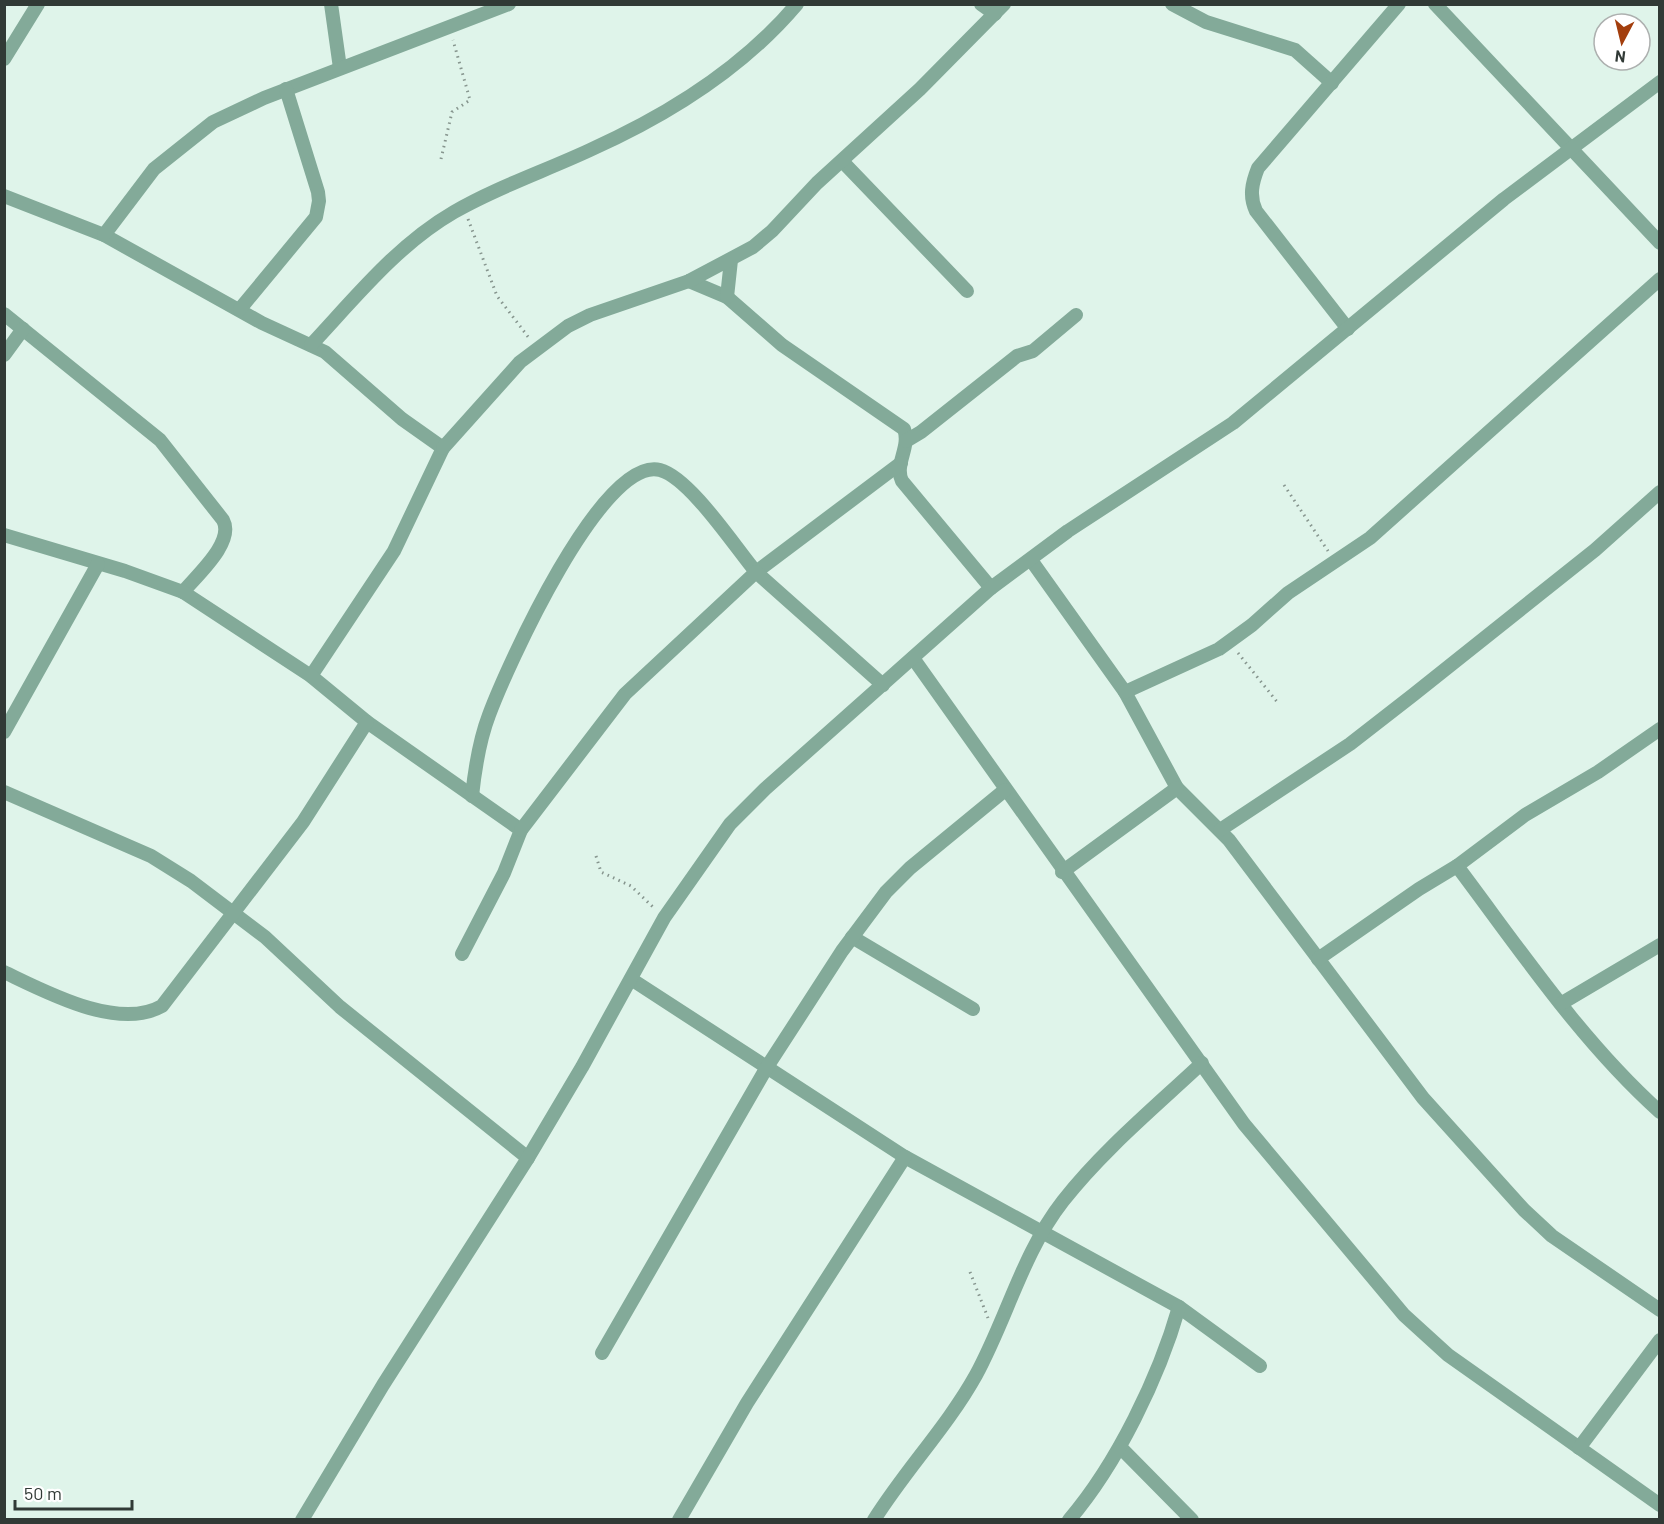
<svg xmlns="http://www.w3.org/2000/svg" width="1664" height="1524" font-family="Barlow,sans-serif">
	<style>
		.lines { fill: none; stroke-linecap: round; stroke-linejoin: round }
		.path { stroke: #86958e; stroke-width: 3; stroke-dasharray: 1.5 4.5; stroke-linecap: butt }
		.street { stroke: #83aa99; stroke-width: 14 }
	</style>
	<rect width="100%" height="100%" fill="#dff4ea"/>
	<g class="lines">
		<g class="path">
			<polyline points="441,159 452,112 470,100 453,40"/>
			<polyline points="468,219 497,296 529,338"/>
			<polyline points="1284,485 1328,551"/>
			<polyline points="1238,653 1278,703"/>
			<polyline points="596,856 601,872 631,886 654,908"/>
			<polyline points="970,1272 988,1318"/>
		</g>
		<g class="street">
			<polyline points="331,4 340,68"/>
			<polyline points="981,4 995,14"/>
			<polyline points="1172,4 1206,22 1295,50 1332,83"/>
			<polyline points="1435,4 1660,243"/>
			<polyline points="4,59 38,4"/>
			<polyline points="842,161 967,291"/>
			<polyline points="4,196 104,235 262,323 325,352 402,419 443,448 394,551 311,676"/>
			<polyline points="104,235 154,169 213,122 264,98 509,4"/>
			<path d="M689,281L727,297L782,345L904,429C911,447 894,464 902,481L991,588"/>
			<polyline points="727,297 731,260"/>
			<polyline points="240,309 316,217 319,201 318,192 286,89"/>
			<path d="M4,314L160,440L223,520C235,542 197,575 183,592"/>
			<path d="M1348,329L1256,211C1249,196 1252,183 1258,168L1399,4"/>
			<path d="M311,345C355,298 397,245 454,212C497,187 545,171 590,150C666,116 743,68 797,4"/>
			<polyline points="4,355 23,329"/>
			<polyline points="906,441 921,432 1017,356 1033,351 1076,315"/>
			<polyline points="443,448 520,362 568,326 590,315 689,281 753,247 772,231 817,183 920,89 1004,4"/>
			<polyline points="4,535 125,571 183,592 311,676 367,722 521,830 504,873 462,954"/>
			<polyline points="1031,560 1125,692 1177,788 1229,840 1423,1098 1524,1210 1552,1236 1660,1310"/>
			<polyline points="913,658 1244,1124 1404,1315 1448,1355 1660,1505"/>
			<polyline points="1125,692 1219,649 1252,625 1288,593 1370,538 1660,279"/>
			<polyline points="4,732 98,564"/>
			<polyline points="4,792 151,856 191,881 265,937 340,1007 528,1158"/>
			<path d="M472,796C475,768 479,741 489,715C506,669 602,455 660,470C690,478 735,547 756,572L901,463"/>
			<polyline points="521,830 625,694 756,572 883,685"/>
			<polyline points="1220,830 1350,744 1413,695 1595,550 1660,492"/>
			<path d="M1457,866C1521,951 1581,1041 1660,1112"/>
			<polyline points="1062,872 1177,788"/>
			<polyline points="852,937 973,1009"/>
			<polyline points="1318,959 1419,889 1457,866 1525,815 1598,772 1660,729"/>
			<path d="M4,972C46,992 118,1031 162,1006L303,822L367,722"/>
			<polyline points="631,979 905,1157 1179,1307 1260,1366"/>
			<polyline points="1562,1003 1660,945"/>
			<polyline points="602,1353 767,1067 842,951 886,892 910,868 1005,790"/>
			<polyline points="1120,1447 1192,1520"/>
			<polyline points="1579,1448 1660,1340"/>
			<polyline points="302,1520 383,1385 528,1158 582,1067 664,918 730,824 765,789 991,588 1068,531 1233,423 1504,199 1660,82"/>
			<polyline points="679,1520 747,1403 905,1157"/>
			<path d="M874,1520C906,1469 947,1427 976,1375C1007,1318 1023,1252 1063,1201C1103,1150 1155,1107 1202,1063"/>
			<path d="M1069,1520C1117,1464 1159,1377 1179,1307"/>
		</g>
	</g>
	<rect width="1664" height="1524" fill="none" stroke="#313a36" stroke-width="12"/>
	<g transform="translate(1622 42) rotate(187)"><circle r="28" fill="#ffffff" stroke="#adb0af" stroke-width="1.5"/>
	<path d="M0-4.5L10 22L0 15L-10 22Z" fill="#a33e0d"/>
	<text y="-9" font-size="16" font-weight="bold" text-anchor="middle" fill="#313a36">N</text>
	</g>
	<path d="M15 1500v9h117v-9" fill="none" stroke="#313a36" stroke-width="3"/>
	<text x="24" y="1500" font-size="18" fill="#313a36" stroke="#ffffff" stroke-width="4.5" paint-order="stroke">50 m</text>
</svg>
